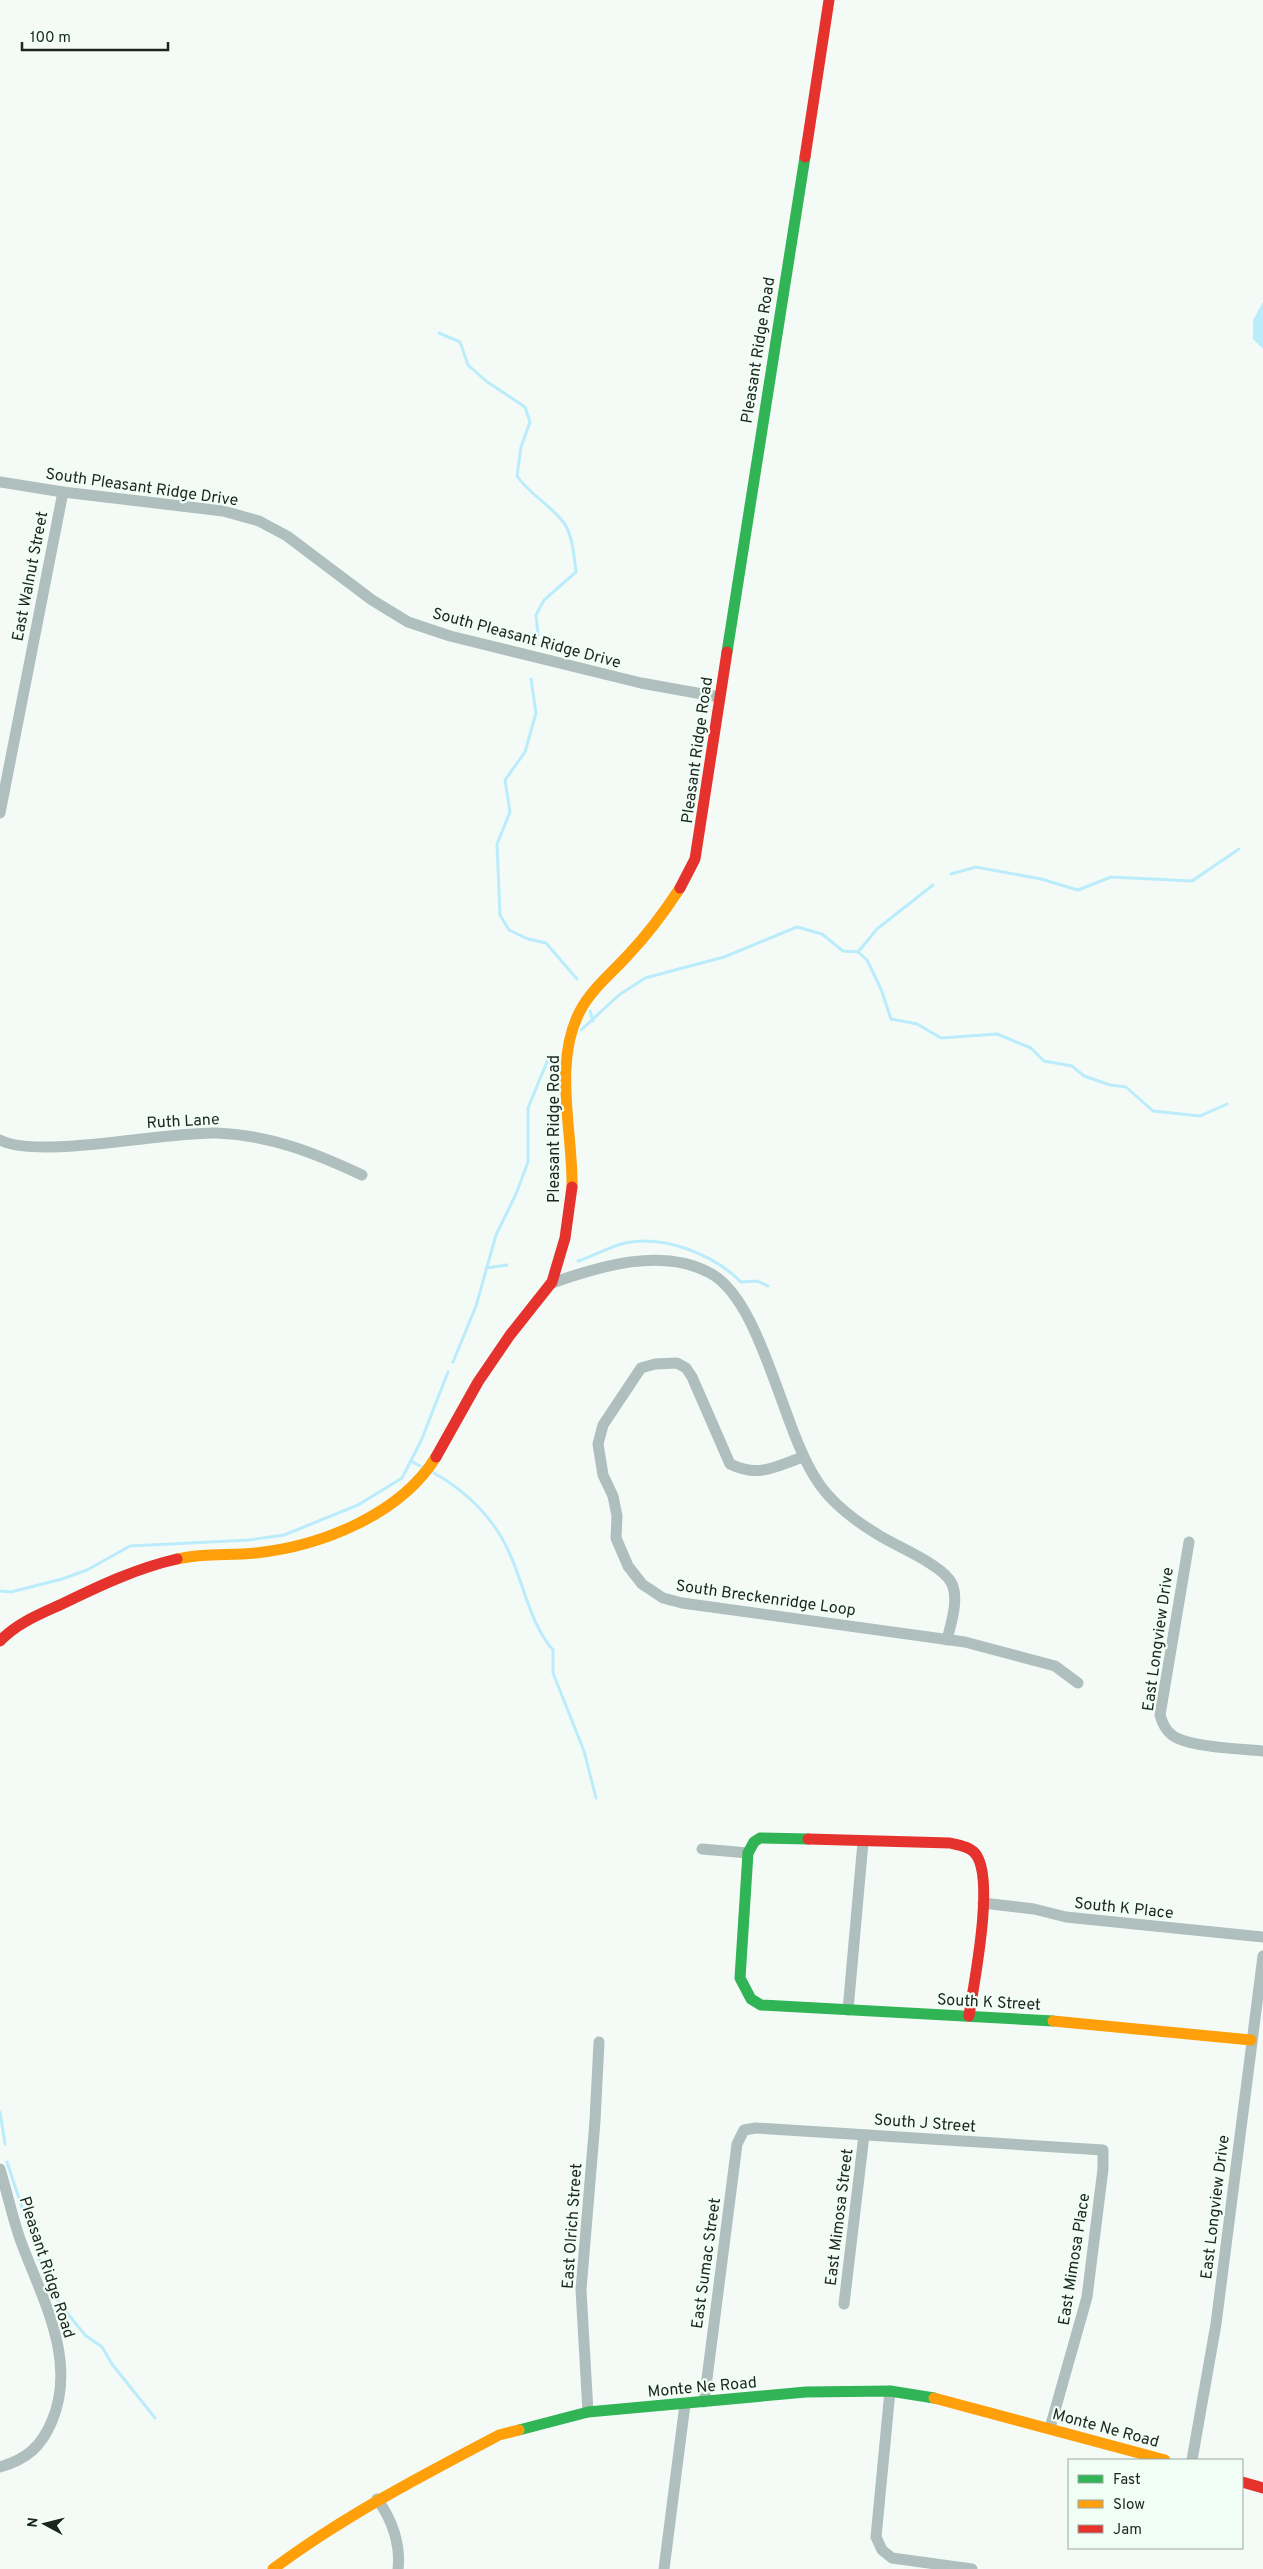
<svg xmlns="http://www.w3.org/2000/svg" width="1263" height="2569" font-family="Overpass,sans-serif">
	<style>
		.water { fill: #bbecfb }
		.lines { fill: none; stroke-linecap: round; stroke-linejoin: round }
		.stream { stroke: #bbecfb; stroke-width: 3 }
		.street { stroke: #aebfbd; stroke-width: 11 }
		.fast { stroke: #30b455; stroke-width: 11 }
		.slow { stroke: #ff9f0a; stroke-width: 11 }
		.jam { stroke: #e5322d; stroke-width: 11 }
		.labels { text-anchor: middle; stroke-width: 4.5; stroke-linejoin: round; paint-order: stroke }
		.street-label { font-size: 16px; fill: #1d2520; stroke: #f1fef6 }
	</style>
	<rect width="100%" height="100%" fill="#f4fbf7"/>
	<polygon class="water" points="1263,302 1263,349 1253,339 1253,320"/>
	<g class="lines">
		<g class="stream">
			<path d="M439,333L460,342L468,365L486,381L525,407L530,422L521,447L517,476C530,495 551,505 564,523C573,536 574,557 576,572L544,600L536,615L538,635"/>
			<polyline points="531,679 536,713 525,752 505,780 510,812 497,844 500,915 509,930 528,939 546,943 577,979"/>
			<polyline points="951,874 976,867 1041,879 1078,890 1111,877 1192,881 1239,849"/>
			<polyline points="858,952 877,929 933,885"/>
			<polyline points="590,1011 593,1021"/>
			<polyline points="581,1030 619,995 645,978 724,957 797,927 822,934 843,951 858,952 867,960 881,989 891,1019 917,1024 941,1038 997,1034 1031,1048 1044,1061 1072,1066 1084,1076 1110,1085 1126,1087 1153,1111 1200,1116 1227,1104"/>
			<path d="M578,1261C593,1256 609,1247 625,1243C664,1235 713,1254 741,1282L757,1281L768,1286"/>
			<polyline points="486,1268 507,1265"/>
			<polyline points="453,1362 476,1306 496,1235 516,1194 528,1162 528,1108 549,1057"/>
			<polyline points="411,1461 420,1466"/>
			<path d="M434,1473C466,1491 494,1518 509,1552C524,1584 529,1622 553,1650V1673L584,1751L596,1798"/>
			<polyline points="0,1591 11,1592 62,1579 87,1570 130,1546 249,1540 284,1535 358,1505 402,1478 421,1441 448,1372"/>
			<polyline points="0,2112 5,2144"/>
			<polyline points="7,2162 44,2274 60,2304 85,2335 102,2347 112,2364 155,2418"/>
		</g>
		<g class="street">
			<polyline points="0,482 63,492 223,511 259,521 287,536 372,600 408,622 450,636 641,683 719,697"/>
			<polyline points="0,813 63,492"/>
			<path d="M0,1140C38,1160 167,1131 217,1133C270,1135 315,1153 362,1175"/>
			<path d="M552,1283C600,1266 662,1247 710,1273C762,1301 782,1428 816,1479C830,1502 854,1520 877,1534C895,1546 944,1565 952,1584C959,1600 951,1623 947,1640"/>
			<path d="M803,1457C774,1467 759,1478 730,1464L692,1377L686,1368L677,1363L655,1364L641,1368L603,1425L598,1444L603,1475L613,1496L617,1516L616,1538L628,1566L642,1584L663,1598L682,1603L965,1642L1055,1666L1078,1683"/>
			<path d="M1189,1542L1160,1715C1162,1722 1165,1730 1172,1735C1187,1747 1241,1749 1263,1751"/>
			<polyline points="702,1849 748,1853"/>
			<polyline points="983,1903 1034,1909 1066,1917 1263,1937"/>
			<polyline points="848,2010 863,1842"/>
			<path d="M0,2169C7,2192 12,2216 20,2239C41,2297 78,2359 52,2421C41,2447 27,2459 0,2467"/>
			<polyline points="844,2304 864,2135"/>
			<polyline points="890,2391 876,2537 882,2550 892,2558 972,2569"/>
			<polyline points="704,2402 737,2144 744,2130 756,2128 1103,2150 1103,2169 1087,2297 1050,2428"/>
			<polyline points="588,2412 581,2290 595,2121 599,2042"/>
			<polyline points="1192,2460 1216,2324 1263,1956"/>
			<path d="M377,2499C392,2519 401,2545 398,2569"/>
			<polyline points="664,2569 685,2404"/>
		</g>
		<g class="fast">
			<polyline points="727,652 805,157"/>
			<polyline points="808,1839 760,1838 754,1842 748,1853 740,1978 751,1999 761,2005 1053,2021"/>
			<polyline points="519,2430 588,2412 806,2392 890,2391 934,2398"/>
		</g>
		<g class="slow">
			<path d="M572,1187C573,1131 553,1065 579,1013C591,989 612,973 629,954C648,934 665,911 680,888"/>
			<path d="M177,1559C207,1552 228,1556 256,1553C321,1546 400,1515 436,1457"/>
			<polyline points="1053,2021 1251,2040"/>
			<polyline points="934,2398 1165,2460"/>
			<path d="M273,2569C344,2516 421,2476 499,2435L519,2430"/>
		</g>
		<g class="jam">
			<polyline points="805,157 829,0"/>
			<polyline points="680,888 695,859 727,652"/>
			<polyline points="436,1457 478,1382 510,1335 552,1282 565,1238 572,1187"/>
			<path d="M0,1641C17,1623 40,1614 62,1604C99,1586 137,1568 177,1559"/>
			<path d="M808,1839L950,1843C959,1845 972,1847 977,1856C994,1884 974,1982 969,2016"/>
			<polyline points="1242,2482 1263,2488"/>
		</g>
	</g>
	<g class="labels">
		<g class="street-label">
			<text transform="translate(757 350) rotate(-81)" y="6">Pleasant Ridge Road</text>
			<text transform="translate(142 486) rotate(8)" y="6">South Pleasant Ridge Drive</text>
			<text transform="translate(29 576) rotate(-79)" y="6">East Walnut Street</text>
			<text transform="translate(527 637) rotate(15)" y="6">South Pleasant Ridge Drive</text>
			<text transform="translate(696 750) rotate(-82)" y="6">Pleasant Ridge Road</text>
			<text transform="translate(183 1120) rotate(-3)" y="6">Ruth Lane</text>
			<text transform="translate(553 1129) rotate(-90)" y="6">Pleasant Ridge Road</text>
			<text transform="translate(766 1597) rotate(8)" y="6">South Breckenridge Loop</text>
			<text transform="translate(1157 1639) rotate(-82)" y="6">East Longview Drive</text>
			<text transform="translate(1124 1907) rotate(6)" y="6">South K Place</text>
			<text transform="translate(989 2001) rotate(3)" y="6">South K Street</text>
			<text transform="translate(925 2122) rotate(4)" y="6">South J Street</text>
			<text transform="translate(1214 2207) rotate(-83)" y="6">East Longview Drive</text>
			<text transform="translate(838 2217) rotate(-83)" y="6">East Mimosa Street</text>
			<text transform="translate(571 2226) rotate(-86)" y="6">East Olrich Street</text>
			<text transform="translate(1073 2259) rotate(-81)" y="6">East Mimosa Place</text>
			<text transform="translate(705 2263) rotate(-82)" y="6">East Sumac Street</text>
			<text transform="translate(48 2267) rotate(72)" y="6">Pleasant Ridge Road</text>
			<text transform="translate(702 2386) rotate(-5)" y="6">Monte Ne Road</text>
			<text transform="translate(1106 2427) rotate(15)" y="6">Monte Ne Road</text>
		</g>
	</g>
	<rect x="1068" y="2459" width="175" height="90" fill="#f1fef6" stroke="#9ca7a0"/>
	<rect x="1078" y="2475" width="25" height="8" fill="#30b455" stroke="#9ca7a0"/>
	<text x="1113" y="2484" font-size="15" fill="#1d2520">Fast</text>
	<rect x="1078" y="2500" width="25" height="8" fill="#ff9f0a" stroke="#9ca7a0"/>
	<text x="1113" y="2509" font-size="15" fill="#1d2520">Slow</text>
	<rect x="1078" y="2525" width="25" height="8" fill="#e5322d" stroke="#9ca7a0"/>
	<text x="1113" y="2534" font-size="15" fill="#1d2520">Jam</text>
	<g transform="translate(45 2524) rotate(277)" stroke="#f1fef6" stroke-width="4" paint-order="stroke">
	<path d="M0-4L9 19L0 12L-9 19Z" fill="#1d2520"/>
	<text y="-8" font-size="14" font-weight="bold" text-anchor="middle" fill="#1d2520">N</text>
	</g>
	<path d="M22 42v8h146v-8" fill="none" stroke="#1d2520" stroke-width="2.5"/>
	<text x="30" y="42" font-size="15" fill="#1d2520" stroke="#f1fef6" stroke-width="4" paint-order="stroke">100 m</text>
</svg>
